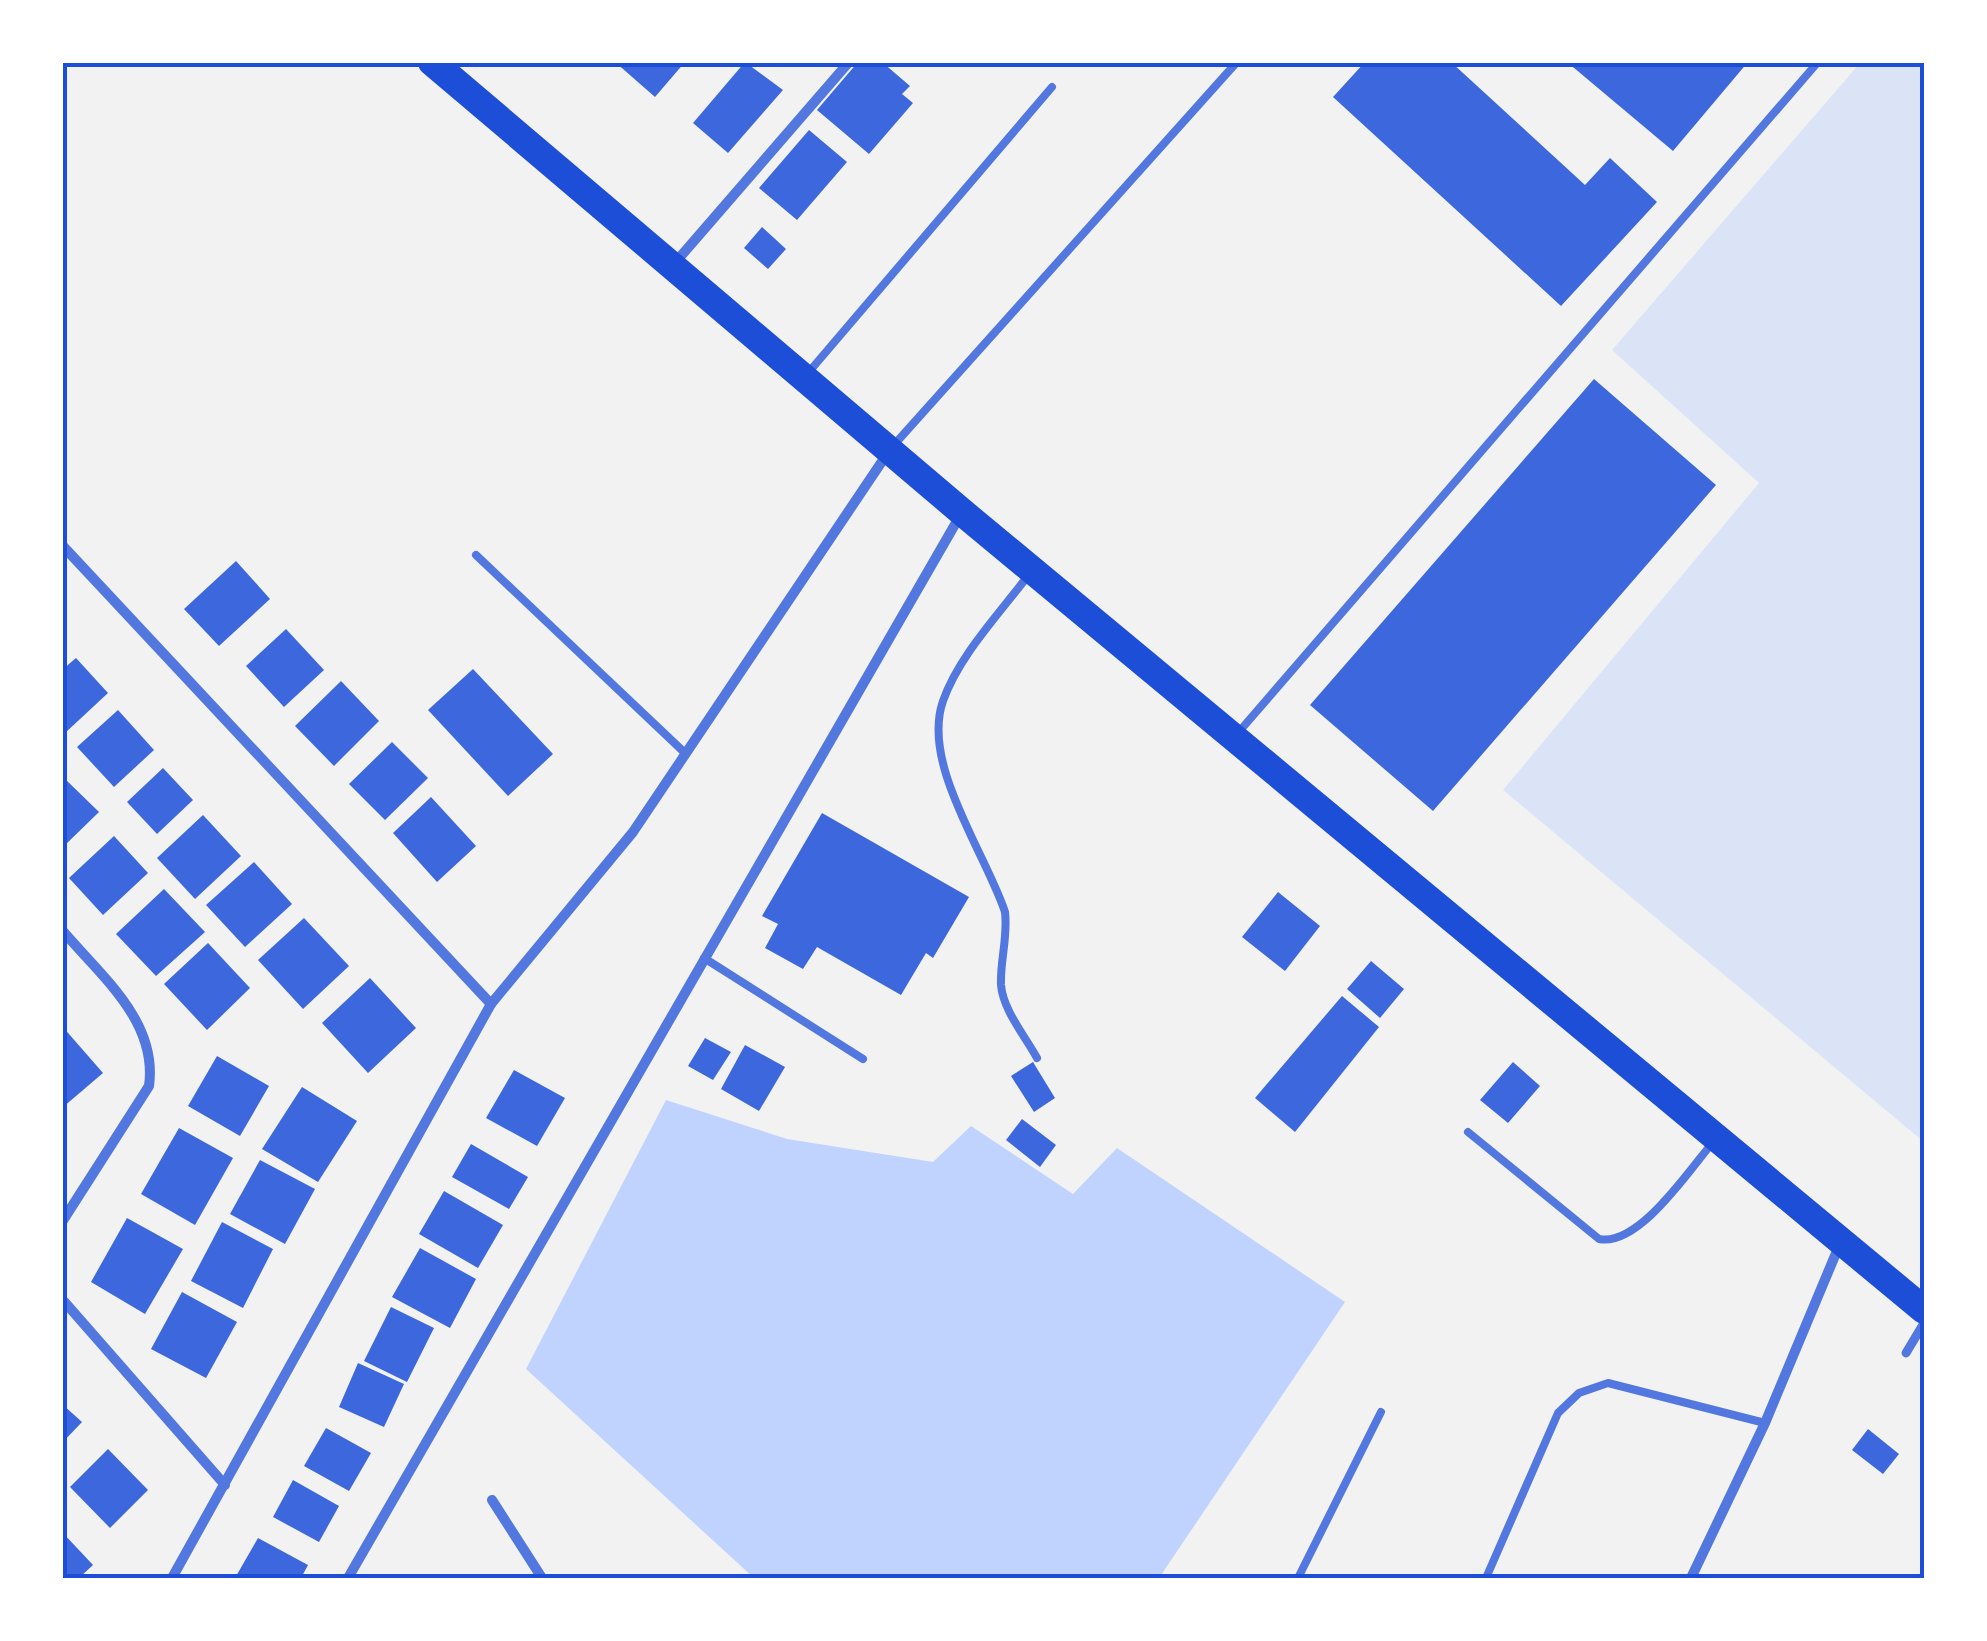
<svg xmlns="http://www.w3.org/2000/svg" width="1987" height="1641" font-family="'Varela Round',sans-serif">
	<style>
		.green { fill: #dbe4f7 }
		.water { fill: #bfd3fe }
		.building { fill: #3d67dc }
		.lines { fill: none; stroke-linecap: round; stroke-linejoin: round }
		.service { stroke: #5277de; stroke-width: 8 }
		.pedestrian { stroke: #5277de; stroke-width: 9 }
		.minor { stroke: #5277de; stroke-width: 10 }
		.trunk { stroke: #1d4ed8; stroke-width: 28 }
		.neatline { fill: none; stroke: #1d4ed8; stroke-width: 4 }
	</style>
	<rect width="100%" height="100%" fill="#f2f2f2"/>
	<polygon class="green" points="1860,63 1924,63 1924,1142 1503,790 1759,483 1612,350"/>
	<polygon class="water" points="666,1100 787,1139 933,1162 971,1126 1073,1194 1117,1148 1345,1302 1159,1578 754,1578 526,1369"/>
	<g class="building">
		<polygon points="615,62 685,62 655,97"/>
		<polygon points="745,62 783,90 728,153 693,123"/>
		<polygon points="858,62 882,62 910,86 902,94 913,103 869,154 817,110"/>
		<polygon points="1365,62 1451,62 1585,185 1610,158 1657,202 1561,306 1333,97"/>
		<polygon points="1567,62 1748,62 1673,151"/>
		<polygon points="809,130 847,162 797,220 759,188"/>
		<polygon points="762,227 786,249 768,269 744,248"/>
		<polygon points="1594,379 1716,485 1433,811 1310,705"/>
		<polygon points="236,561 270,599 219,646 184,609"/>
		<polygon points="286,629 324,670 284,707 246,666"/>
		<polygon points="76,658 108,693 65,733 62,670"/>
		<polygon points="473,669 553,754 508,796 428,710"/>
		<polygon points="341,681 379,721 334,766 295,726"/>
		<polygon points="118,710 154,750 114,787 77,747"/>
		<polygon points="392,742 428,778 385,820 349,784"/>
		<polygon points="163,768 193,800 157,834 127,802"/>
		<polygon points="62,776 99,812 62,848"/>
		<polygon points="431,797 476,846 437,882 393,833"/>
		<polygon points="822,813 969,897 933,958 926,953 901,995 817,947 803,969 765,948 778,924 762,916"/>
		<polygon points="203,815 241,856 195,899 157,858"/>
		<polygon points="114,836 148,873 103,915 69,878"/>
		<polygon points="254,862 292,904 245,947 206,905"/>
		<polygon points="164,889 205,932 156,976 116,934"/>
		<polygon points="1278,892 1320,926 1285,971 1242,937"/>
		<polygon points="304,918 349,966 303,1009 258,960"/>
		<polygon points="208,943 250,988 207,1030 164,984"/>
		<polygon points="1371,961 1404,989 1380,1018 1347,989"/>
		<polygon points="370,978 416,1028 368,1073 322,1023"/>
		<polygon points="1342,996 1379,1027 1295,1132 1255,1098"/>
		<polygon points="62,1026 103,1073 62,1108"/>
		<polygon points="705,1038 731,1052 713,1080 688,1066"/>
		<polygon points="745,1045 785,1067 759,1111 721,1089"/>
		<polygon points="217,1056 269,1086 240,1136 188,1106"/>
		<polygon points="1033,1062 1055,1098 1034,1112 1011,1076"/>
		<polygon points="1513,1062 1540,1086 1508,1123 1480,1100"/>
		<polygon points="514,1070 565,1098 537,1146 486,1118"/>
		<polygon points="302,1087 357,1121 318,1182 262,1149"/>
		<polygon points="1022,1119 1056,1145 1040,1167 1006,1140"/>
		<polygon points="179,1128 233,1158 195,1225 141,1194"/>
		<polygon points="471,1144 528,1177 509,1209 452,1177"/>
		<polygon points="260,1160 315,1189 285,1244 230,1214"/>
		<polygon points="444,1191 503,1225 478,1268 419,1234"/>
		<polygon points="127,1218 183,1249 145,1314 91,1282"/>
		<polygon points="222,1222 273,1249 243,1308 191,1281"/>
		<polygon points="420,1248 476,1279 450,1328 392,1297"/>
		<polygon points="182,1292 237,1322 206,1378 151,1349"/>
		<polygon points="391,1307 434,1328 407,1382 364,1361"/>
		<polygon points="358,1363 404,1384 384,1427 339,1407"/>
		<polygon points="62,1404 82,1422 62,1443"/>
		<polygon points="326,1428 371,1453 349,1491 304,1466"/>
		<polygon points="1868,1429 1899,1454 1883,1474 1852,1450"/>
		<polygon points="108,1449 148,1490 110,1528 70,1487"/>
		<polygon points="293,1480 339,1506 319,1542 273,1517"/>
		<polygon points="62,1532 93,1565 79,1578 62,1578"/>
		<polygon points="258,1538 308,1565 301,1578 235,1578"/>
	</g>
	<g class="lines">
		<g class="service">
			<polyline points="808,373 1052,87"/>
			<polyline points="893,446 1237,62"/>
			<polyline points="476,555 685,753"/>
			<path d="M1030,573C1001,612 959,655 943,701C921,764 985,852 1005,912C1008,938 1000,960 1001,985C1003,1010 1025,1036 1037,1058"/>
			<polyline points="1237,734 1818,62"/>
			<polyline points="704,958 863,1059"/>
			<path d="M1468,1132L1599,1239C1639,1247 1689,1170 1714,1141"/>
			<polyline points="1298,1578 1381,1412"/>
			<polyline points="1486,1578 1558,1413 1579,1393 1608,1383 1765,1423"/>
		</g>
		<polyline class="pedestrian" points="1906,1353 1924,1323"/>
		<g class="minor">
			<polyline points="674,264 849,62"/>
			<polyline points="62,545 491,1004"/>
			<path d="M62,930C101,976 158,1021 149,1086L62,1222"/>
			<polyline points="62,1299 225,1485"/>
			<polyline points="492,1500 542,1578"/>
			<polyline points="172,1578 491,1004 633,832 889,451"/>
			<polyline points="348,1578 961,514"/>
			<polyline points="1691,1578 1765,1423 1839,1246"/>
		</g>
		<polyline class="trunk" points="432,62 962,512 1924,1310"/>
	</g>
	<rect width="1987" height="1641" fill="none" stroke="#ffffff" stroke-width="130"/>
	<rect x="65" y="65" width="1857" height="1511" class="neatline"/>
</svg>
